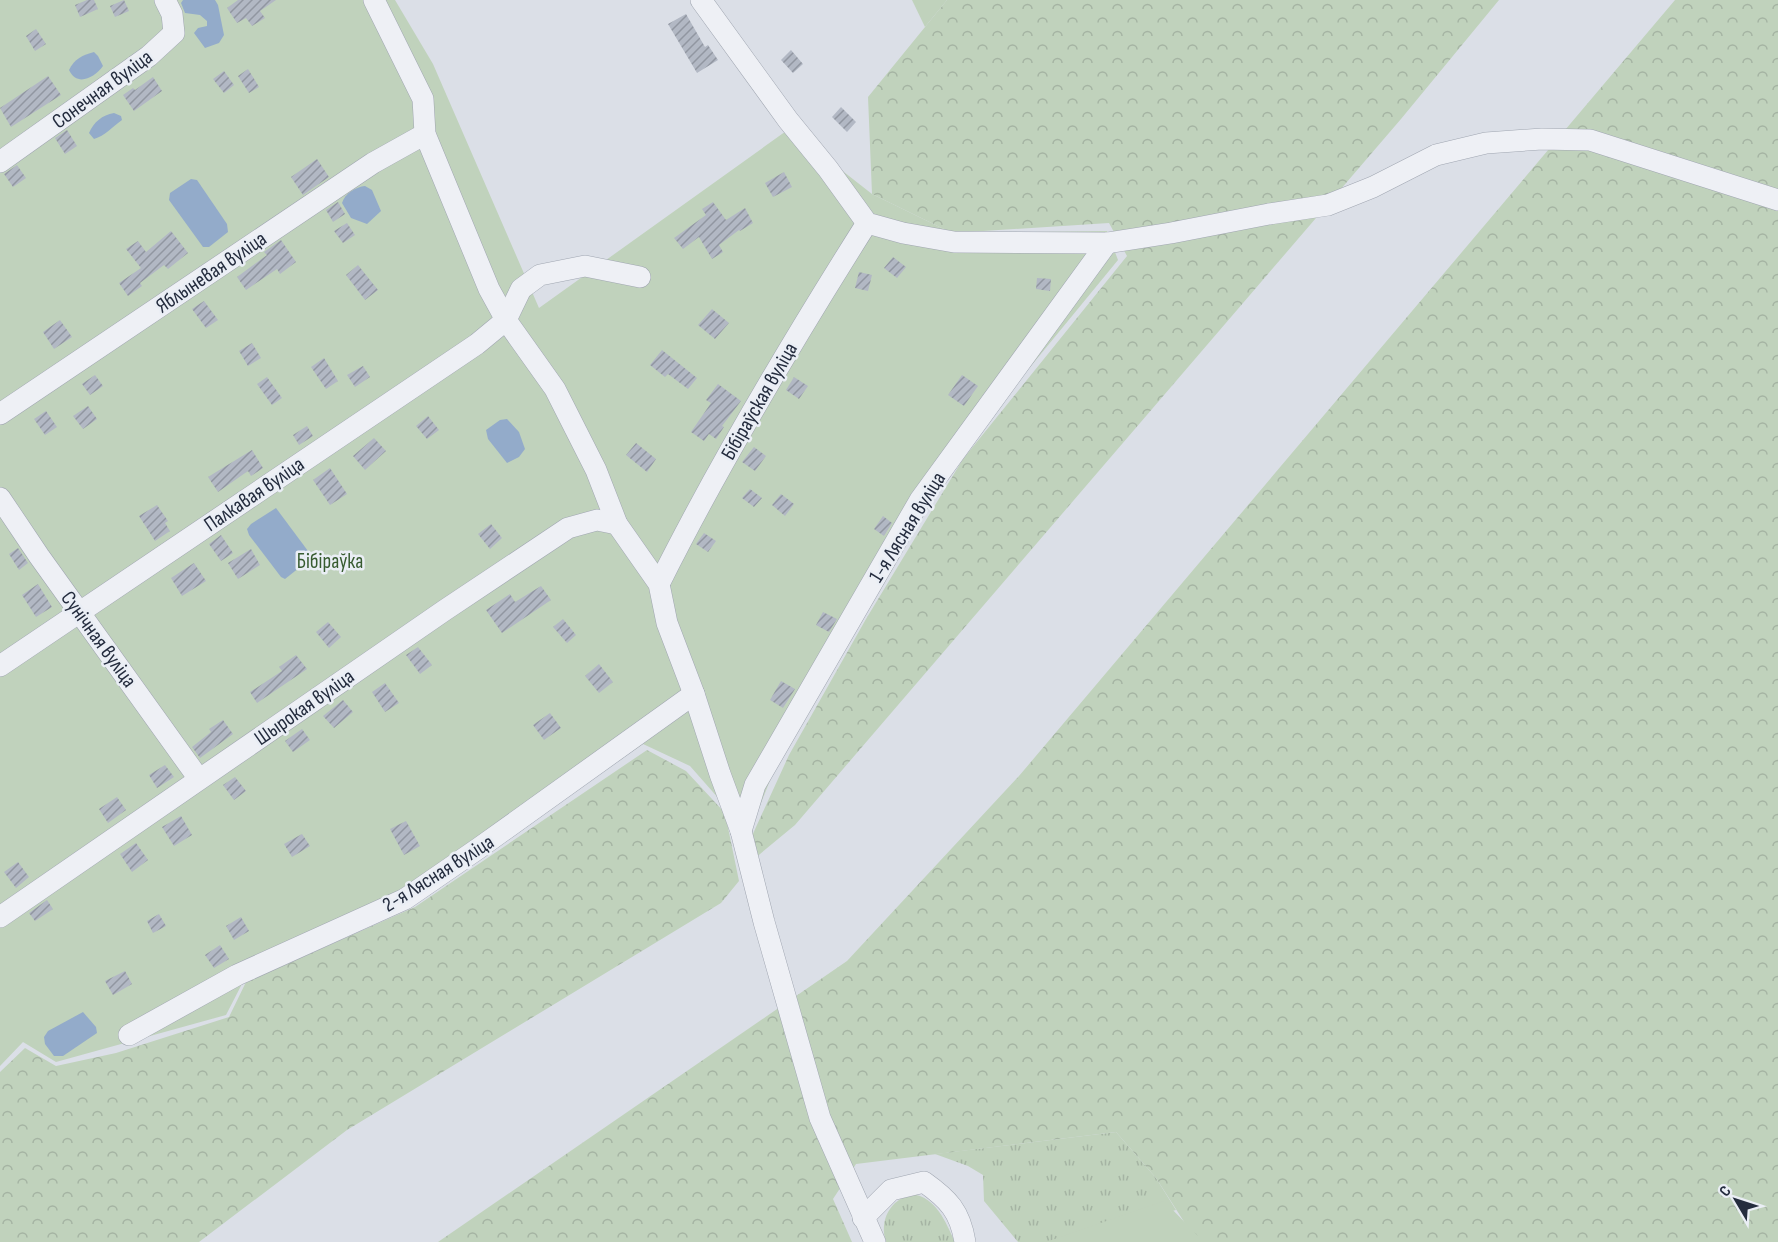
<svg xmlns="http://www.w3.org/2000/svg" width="1778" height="1242" font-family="'Sofia Sans Condensed',sans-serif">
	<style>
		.grass { fill: url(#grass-tufts) }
		.forest { fill: url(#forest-crowns) }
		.garden { fill: #c0d2bc }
		.water { fill: #93abca }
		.building { fill: url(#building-hatch) }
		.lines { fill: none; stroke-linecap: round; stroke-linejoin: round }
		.minor-casing { stroke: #a0a6b1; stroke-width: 22 }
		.minor { stroke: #eef0f5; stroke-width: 21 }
		.labels { text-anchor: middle; stroke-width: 5; stroke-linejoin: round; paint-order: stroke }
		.street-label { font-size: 21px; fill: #242c3e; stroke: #eaeef5 }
		.park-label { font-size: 21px; fill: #375b30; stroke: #eaeef5 }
	</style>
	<defs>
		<pattern id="grass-tufts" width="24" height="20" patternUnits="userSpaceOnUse" patternTransform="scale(1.5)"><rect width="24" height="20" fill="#c0d2bc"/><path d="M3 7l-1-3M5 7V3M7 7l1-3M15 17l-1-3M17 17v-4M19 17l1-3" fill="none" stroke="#a5b4a3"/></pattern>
		<pattern id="forest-crowns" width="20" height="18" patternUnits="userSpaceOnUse" patternTransform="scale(1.5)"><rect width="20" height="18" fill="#c0d2bc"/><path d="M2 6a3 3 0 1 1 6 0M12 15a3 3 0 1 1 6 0" fill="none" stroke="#a5b4a3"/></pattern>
		<pattern id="building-hatch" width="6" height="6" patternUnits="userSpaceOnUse" patternTransform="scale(1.5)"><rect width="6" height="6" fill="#b2b8c4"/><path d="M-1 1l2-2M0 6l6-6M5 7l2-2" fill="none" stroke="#9196a1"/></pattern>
	</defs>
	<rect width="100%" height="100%" fill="#dbdfe7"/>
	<g class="grass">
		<polygon points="1116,1132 1156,1178 1176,1210 1058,1242 1018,1242 984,1201 983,1175 968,1166 935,1154"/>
		<path d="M912,1194C937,1198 945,1221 955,1242H886C879,1220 890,1200 912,1194Z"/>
	</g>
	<g class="forest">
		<polygon points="947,0 1499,0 1401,119 795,825 754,859 751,838 789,755 866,619 963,459 1127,256 1109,223 952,233 872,194 868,97"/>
		<polygon points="1675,0 1778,0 1778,1242 1197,1242 1156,1178 1116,1132 856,1164 833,1199 852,1242 438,1242 847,961 1019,776"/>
		<polygon points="647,750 686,771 725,813 739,881 721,903 347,1130 199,1242 0,1242 0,1072 25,1048 56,1066 116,1053 229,1017 246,982 415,907"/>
	</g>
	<g class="garden">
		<polygon points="0,0 395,0 433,64 539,308 789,129 872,194 952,233 1107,231 1118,260 962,450 928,502 777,763 749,833 690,766 643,744 413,903 244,980 226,1015 56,1062 23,1042 0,1066"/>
		<polygon points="912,0 947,0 925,27"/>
		<polygon points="1164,1201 1204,1242 1046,1242"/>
	</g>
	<g class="water">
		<polygon points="183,0 215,0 218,5 224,35 219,43 205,48 194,33 198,28 207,26 207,21 200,15 185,13 181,3"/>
		<path d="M94,52L98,56L103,66C94,78 77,87 69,70C74,59 83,55 94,52Z"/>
		<path d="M114,113L121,116L122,120C112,127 105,136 94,139L89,133C94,122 102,115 114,113Z"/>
		<polygon points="191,179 197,180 227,224 228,232 209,247 203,247 169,200 170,193"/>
		<path d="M365,186L372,190L381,211L367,224L351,218L342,203C345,193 356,187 365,186Z"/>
		<polygon points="507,419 519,432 525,449 519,457 507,463 488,439 486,430 500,420"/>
		<polygon points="276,508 308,551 309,560 285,579 281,577 249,535 247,529 251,524"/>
		<polygon points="83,1012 96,1027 97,1033 63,1056 54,1056 45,1044 44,1037 48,1031"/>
	</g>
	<g class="building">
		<polygon points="87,0 94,0 98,9 80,17 75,5"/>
		<polygon points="124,0 129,11 115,17 110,6"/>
		<polygon points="238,0 276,0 260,11 265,18 252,26 246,18 237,23 227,8"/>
		<polygon points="686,14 705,47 708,45 718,60 697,73 668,24"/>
		<polygon points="36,29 46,44 35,51 26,36"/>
		<polygon points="791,50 803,64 793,73 781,60"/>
		<polygon points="248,69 259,87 249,93 238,76"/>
		<polygon points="224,71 234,85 224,93 213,79"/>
		<polygon points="48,76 61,95 11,127 0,108"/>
		<polygon points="153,77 162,91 134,111 123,95 133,88 135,90"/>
		<polygon points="841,107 856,122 847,132 832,117"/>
		<polygon points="67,130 77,146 65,154 55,138"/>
		<polygon points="317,159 329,177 303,195 291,177"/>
		<polygon points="17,165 26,178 13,187 4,174"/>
		<polygon points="784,172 792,187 773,197 765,183"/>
		<polygon points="338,202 345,214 333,222 326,210"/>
		<polygon points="713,202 726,220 745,208 753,223 740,231 739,230 719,245 723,252 712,259 699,237 683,249 674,238 706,215 702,209"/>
		<polygon points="347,223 355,235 343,243 334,231"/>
		<polygon points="171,231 188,253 168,269 164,265 140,283 142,286 128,296 119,283 141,268 126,249 138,241 146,252"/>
		<polygon points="281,240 296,262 280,274 277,269 246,290 237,277 267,255 264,252"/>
		<polygon points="893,257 906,267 897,278 884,268"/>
		<polygon points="358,265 378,290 365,300 346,275"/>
		<polygon points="859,272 872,275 868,291 855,288"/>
		<polygon points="1037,278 1051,279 1050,291 1036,289"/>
		<polygon points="204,301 218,320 206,328 192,309"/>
		<polygon points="712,309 729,323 715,339 698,325"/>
		<polygon points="60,320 72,337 54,349 43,332"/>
		<polygon points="252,343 261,358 248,366 239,351"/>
		<polygon points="662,350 697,378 688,389 668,374 665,377 650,365"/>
		<polygon points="324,358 338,381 326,389 311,367"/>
		<polygon points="363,366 370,377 355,387 347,375"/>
		<polygon points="95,375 103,386 90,395 82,384"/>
		<polygon points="962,375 978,386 964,406 948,395"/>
		<polygon points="267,377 282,398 272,405 257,384"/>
		<polygon points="794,377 808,386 799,399 786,390"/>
		<polygon points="718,384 741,401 722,426 724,427 716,439 709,434 704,441 691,432 711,403 706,400"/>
		<polygon points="88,406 97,419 83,429 73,416"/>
		<polygon points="46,411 57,427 45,435 34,419"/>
		<polygon points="428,416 439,430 427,439 416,426"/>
		<polygon points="307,426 313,436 299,445 293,435"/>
		<polygon points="374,438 386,451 365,470 353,456"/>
		<polygon points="636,443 656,459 647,472 626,455"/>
		<polygon points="754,447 766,456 755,471 742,462"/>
		<polygon points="252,450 263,468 251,476 248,471 218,492 208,477"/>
		<polygon points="330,468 347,494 330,505 313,480"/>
		<polygon points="750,489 762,498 754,507 742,498"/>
		<polygon points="781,494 794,504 785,516 772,505"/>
		<polygon points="157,505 168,521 165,523 170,531 155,541 139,516"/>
		<polygon points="883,516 892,523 884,536 874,529"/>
		<polygon points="491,524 502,538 490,549 478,534"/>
		<polygon points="704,533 716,541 708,552 696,544"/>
		<polygon points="221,535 233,553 221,561 209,544"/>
		<polygon points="18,548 28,563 19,570 9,554"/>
		<polygon points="251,549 260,565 238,579 228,563"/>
		<polygon points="194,563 206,581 182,596 171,578"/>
		<polygon points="38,584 52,607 36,617 22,595"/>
		<polygon points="541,586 551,600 502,633 486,610 510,594 515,602"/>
		<polygon points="823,612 837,619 829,632 816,625"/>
		<polygon points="563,619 576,635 567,643 553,627"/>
		<polygon points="328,622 341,637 329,648 316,632"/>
		<polygon points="418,647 432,665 420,674 406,655"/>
		<polygon points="296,655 307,669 257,703 250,692 282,671 279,667"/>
		<polygon points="599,664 613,682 599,693 585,676"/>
		<polygon points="781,681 795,689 783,708 770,700"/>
		<polygon points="385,683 399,703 385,712 372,692"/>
		<polygon points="343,700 353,712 334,728 323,716"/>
		<polygon points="550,713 561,728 544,740 533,725"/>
		<polygon points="223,720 233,734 200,758 192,747 211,732 209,729"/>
		<polygon points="302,729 310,740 293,752 285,741"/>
		<polygon points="165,765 174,777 157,788 149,775"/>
		<polygon points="235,777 246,791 234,800 223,785"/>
		<polygon points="117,797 126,810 108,823 99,809"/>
		<polygon points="181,816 192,835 174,846 162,827"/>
		<polygon points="406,821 420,846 404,855 390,829"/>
		<polygon points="302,834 310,846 292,857 284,844"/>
		<polygon points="136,843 148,860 132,872 120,854"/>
		<polygon points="18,862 29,877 16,888 4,872"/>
		<polygon points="47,900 53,909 35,921 29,913"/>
		<polygon points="159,914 166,926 153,933 147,921"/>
		<polygon points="241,917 249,931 234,940 226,926"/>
		<polygon points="220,945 229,959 214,968 205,955"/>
		<polygon points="125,971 132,984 113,995 105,981"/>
	</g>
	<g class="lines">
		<g class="minor-casing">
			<g id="minor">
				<polyline points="374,0 423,99 425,134 489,289 506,320 555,389 596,470 617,524 659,584 667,623 694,694 720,774 741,831 764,922 820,1118 875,1242"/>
				<polyline points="701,0 788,120 828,169 867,223 903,233 954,242 1107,243 1171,233 1269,214 1328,205 1373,187 1436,155 1486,143 1542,139 1590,140 1778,200"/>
				<polyline points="0,162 149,56 174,33 172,14 165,0"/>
				<polyline points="0,414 373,163 425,134"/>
				<polyline points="0,498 39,556 199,779"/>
				<path d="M659,584C721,460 793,340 867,223"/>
				<polyline points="0,666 477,344 506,320 521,289 540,275 585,266 640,277"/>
				<polyline points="741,831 755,785 920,500 1107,243"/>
				<polyline points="0,917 445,610 568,528 597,520 617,524"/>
				<polyline points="129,1035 237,975 405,899 479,848 694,694"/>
				<path d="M863,1218L891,1190L924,1182C948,1199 960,1211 965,1242"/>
			</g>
		</g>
		<use href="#minor" class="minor"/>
	</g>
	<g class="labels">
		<g class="street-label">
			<text transform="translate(102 89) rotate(-36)" y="7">Сонечная вуліца</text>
			<text transform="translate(211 272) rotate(-34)" y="7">Яблыневая вуліца</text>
			<text transform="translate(759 401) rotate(-60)" y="7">Бібіраўская вуліца</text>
			<text transform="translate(254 494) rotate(-34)" y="7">Палкавая вуліца</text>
			<text transform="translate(907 527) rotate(-58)" y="7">1-я Лясная вуліца</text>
			<text transform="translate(99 639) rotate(54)" y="7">Сунічная вуліца</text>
			<text transform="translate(304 707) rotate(-35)" y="7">Шырокая вуліца</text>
			<text transform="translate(438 873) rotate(-32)" y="7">2-я Лясная вуліца</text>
		</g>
		<g class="park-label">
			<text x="330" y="568">Бібіраўка</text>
		</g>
	</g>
	<g transform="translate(1736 1200) rotate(309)" stroke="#eaeef5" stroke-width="4.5" paint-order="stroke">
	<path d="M0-4.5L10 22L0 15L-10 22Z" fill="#242c3e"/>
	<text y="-9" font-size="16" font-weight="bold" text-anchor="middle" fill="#242c3e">С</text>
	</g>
</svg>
